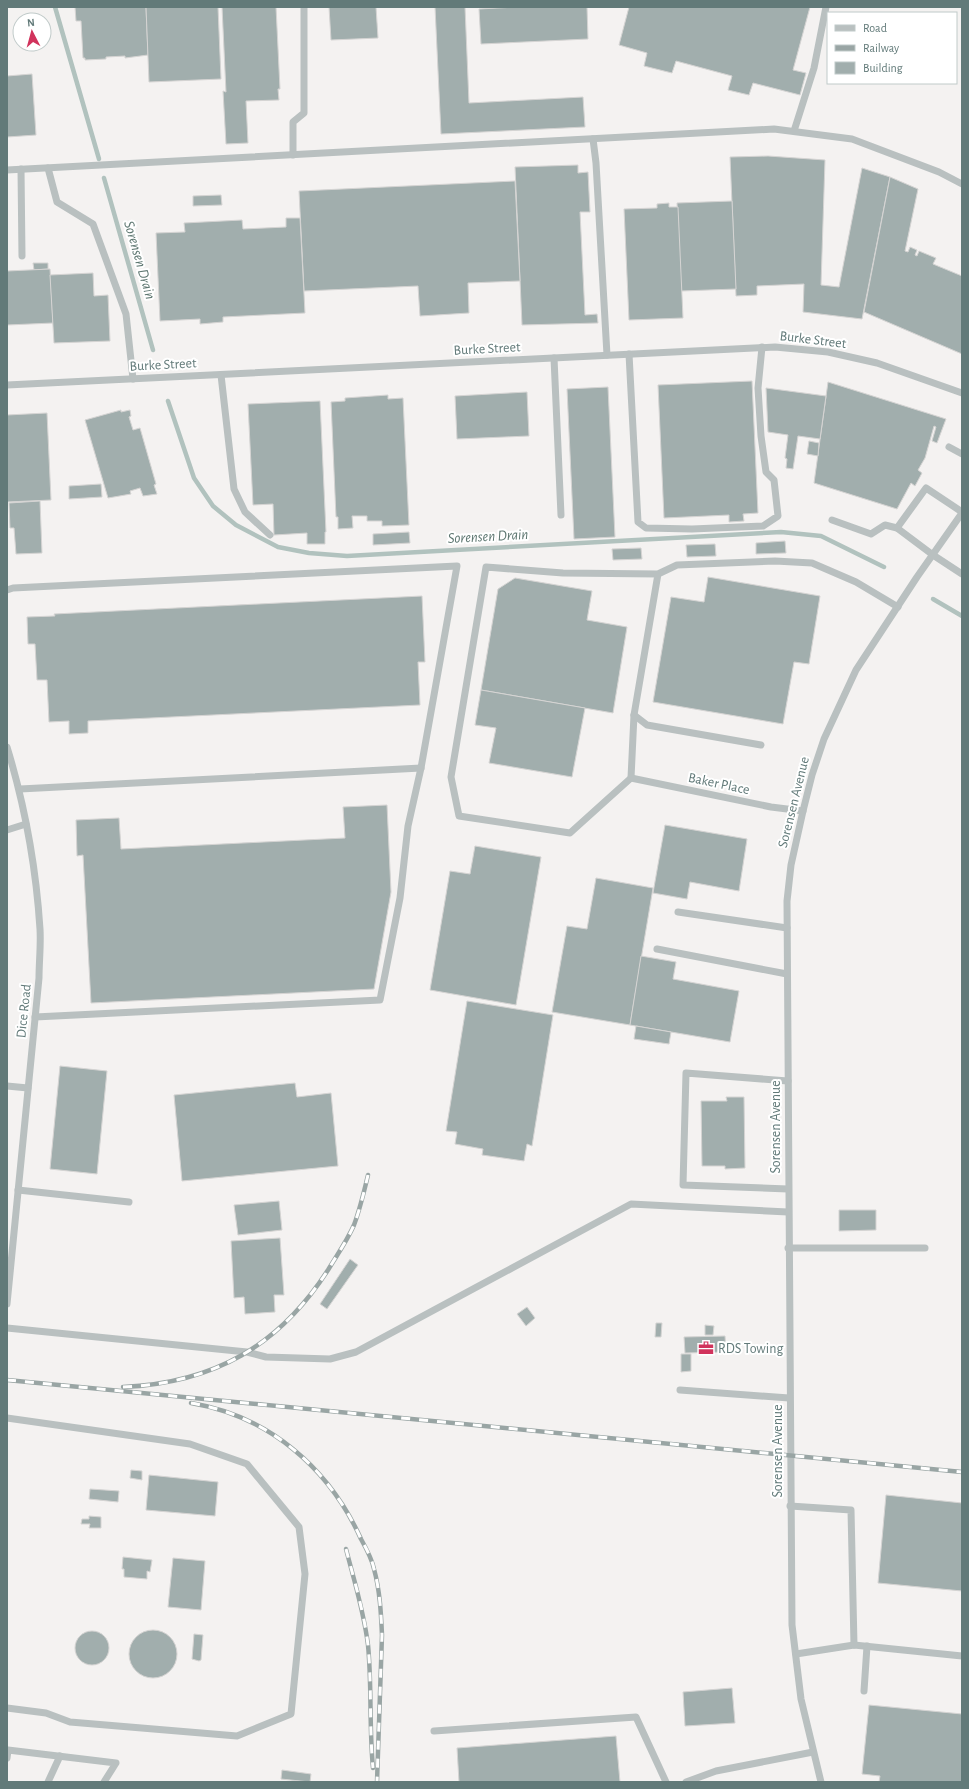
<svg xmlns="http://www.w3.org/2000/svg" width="969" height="1789" font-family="'Alegreya Sans',sans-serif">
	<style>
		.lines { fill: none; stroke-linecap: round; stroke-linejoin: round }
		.stream { stroke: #b1c2be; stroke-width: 4.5 }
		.building { fill: #a1aead; stroke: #d5d4d3 }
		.minor { stroke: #b9c0c0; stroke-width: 7 }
		.rail-casing { stroke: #99a5a4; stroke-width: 4.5 }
		.rail { stroke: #fff; stroke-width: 3; stroke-dasharray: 9; stroke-linecap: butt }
		.labels { text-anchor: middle; stroke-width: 4; stroke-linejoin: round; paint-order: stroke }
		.street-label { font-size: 14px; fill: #627a79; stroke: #fff }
		.poi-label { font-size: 14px; fill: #627a79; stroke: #fff; text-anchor: start }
		.water-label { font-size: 15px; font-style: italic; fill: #5d7670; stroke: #fff }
	</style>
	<rect width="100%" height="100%" fill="#f4f2f1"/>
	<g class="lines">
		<g class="stream">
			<polyline points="55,7 99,159"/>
			<polyline points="104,178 153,350"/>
			<polyline points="168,401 194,478 213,506 236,525 278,547 309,553 347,556 781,532 821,536 884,567"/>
			<polyline points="933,599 962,616"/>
		</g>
	</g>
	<g class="building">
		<polygon points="75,7 146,7 148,55 125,58 125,56 106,57 106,59 85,60 85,58 83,58 81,21 76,21"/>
		<polygon points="146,7 218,7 221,79 149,82"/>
		<polygon points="222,7 276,7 280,89 278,89 279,100 246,101 248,143 226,144 223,91 226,92"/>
		<polygon points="329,7 376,7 378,38 331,40"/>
		<polygon points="435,7 465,7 469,103 583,97 585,127 441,134"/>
		<polygon points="517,7 587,7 588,39 481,44 479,9"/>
		<polygon points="629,7 810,7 793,70 806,73 800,95 753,83 749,95 728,90 732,76 676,61 672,73 644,66 647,53 619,45"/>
		<polygon points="32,74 36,135 7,137 7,76"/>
		<polygon points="768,156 825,160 821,285 839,287 862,168 890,177 862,319 803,312 804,284 757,286 757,295 736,296 730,157"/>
		<polygon points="578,165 578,173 588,172 590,212 580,212 585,315 597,314 598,323 522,325 515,167"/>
		<polygon points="890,177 918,189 905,251 908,252 910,247 917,250 915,255 917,256 919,251 936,258 933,264 962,276 962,354 864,312"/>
		<polygon points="515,181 520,281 468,283 469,313 420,316 418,286 304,291 299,191"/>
		<polygon points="221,195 222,205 193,206 193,196"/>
		<polygon points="732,201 736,289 681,291 677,203"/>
		<polygon points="669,203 669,207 678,207 683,318 629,320 624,209 657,208 657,204"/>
		<polygon points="286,218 300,218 305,313 223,317 223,322 200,324 200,319 160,321 156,233 185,232 184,223 242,220 243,229 286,227"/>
		<polygon points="33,263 48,263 48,269 34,270"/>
		<polygon points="50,269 53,323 7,325 7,271"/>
		<polygon points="93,273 94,296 108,295 110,341 54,343 50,275"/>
		<polygon points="752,381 758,513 743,514 744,521 729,522 729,515 664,518 658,385"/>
		<polygon points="828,382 946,419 937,443 932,441 936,427 934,426 925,458 918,470 922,473 915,486 911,483 897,509 814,483"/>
		<polygon points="608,387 615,537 574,539 567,389"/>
		<polygon points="766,388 826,396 820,439 798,436 793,469 786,468 787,459 785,458 788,435 768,432"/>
		<polygon points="527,392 529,436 457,439 455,396"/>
		<polygon points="388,395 388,399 403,398 409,525 382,526 382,521 367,521 367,516 352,516 353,528 338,529 338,517 336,517 331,402 345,401 345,398"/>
		<polygon points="320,401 326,532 325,532 325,544 307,544 307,533 274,535 273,504 253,505 248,404"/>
		<polygon points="121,410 121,412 130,410 131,416 129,417 133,430 140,428 156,484 154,485 157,494 143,496 140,488 130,491 131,494 108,498 85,420"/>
		<polygon points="47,413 51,500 7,502 7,415"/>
		<polygon points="809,441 819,443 818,456 807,454"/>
		<polygon points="101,484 102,497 69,499 69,486"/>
		<polygon points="40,501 42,553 16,554 14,528 10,528 9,503"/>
		<polygon points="409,532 410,543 373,545 373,534"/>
		<polygon points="785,541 786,553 756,554 756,543"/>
		<polygon points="715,544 716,556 687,557 686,545"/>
		<polygon points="641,548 642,559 613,560 612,549"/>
		<polygon points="708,577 820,596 809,664 794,662 783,724 653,702 671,597 704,602"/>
		<polygon points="515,578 592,591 587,620 627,627 613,713 481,690 498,589"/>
		<polygon points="422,596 425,662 418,662 420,705 88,721 88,733 69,734 69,721 49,722 47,680 37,680 35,644 28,644 27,617 55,616 54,614"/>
		<polygon points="481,690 585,708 572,777 489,763 496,728 475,725"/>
		<polygon points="387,805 391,892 374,989 91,1003 83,855 77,856 76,820 119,818 121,849 345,838 343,807"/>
		<polygon points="665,825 747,839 739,891 690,882 687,899 653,893"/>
		<polygon points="475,846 541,857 516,1005 430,990 450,871 470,874"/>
		<polygon points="596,878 653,888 630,1025 552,1012 567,926 587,929"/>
		<polygon points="641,956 676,962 673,979 739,991 730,1042 630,1025"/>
		<polygon points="467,1001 553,1015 532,1146 527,1144 524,1161 482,1155 483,1149 455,1144 457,1132 446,1131"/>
		<polygon points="636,1026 671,1032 669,1044 634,1039"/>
		<polygon points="60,1066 107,1071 97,1174 50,1169"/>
		<polygon points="295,1083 297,1097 331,1093 338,1166 182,1181 174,1095"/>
		<polygon points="726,1097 744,1097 745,1168 725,1169 725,1166 702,1166 701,1101 727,1101"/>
		<polygon points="279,1201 282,1230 238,1235 234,1205"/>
		<polygon points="839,1210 876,1210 876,1230 839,1231"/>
		<polygon points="280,1238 284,1295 274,1295 275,1312 245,1314 244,1297 234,1298 231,1241"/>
		<polygon points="350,1259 358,1265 327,1309 320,1304"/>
		<polygon points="527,1307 535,1318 526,1326 517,1314"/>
		<polygon points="656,1323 662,1323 661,1337 655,1337"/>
		<polygon points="705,1325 714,1326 713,1335 705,1335"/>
		<polygon points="725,1336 726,1352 685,1353 684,1337"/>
		<polygon points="681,1354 691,1354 691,1371 681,1372"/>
		<polygon points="131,1470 142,1471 142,1480 130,1478"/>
		<polygon points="149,1475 218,1482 215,1516 146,1510"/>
		<polygon points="90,1489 119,1491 118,1502 89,1499"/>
		<polygon points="886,1495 962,1503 962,1591 878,1583"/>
		<polygon points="89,1516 101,1517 101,1528 89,1528 90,1524 81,1524 82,1519 89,1519"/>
		<polygon points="123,1557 152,1560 150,1572 147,1571 147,1579 124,1577 124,1569 122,1569"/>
		<polygon points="173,1558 205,1561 201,1610 168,1607"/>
		<circle cx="153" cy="1654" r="24"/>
		<circle cx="92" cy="1648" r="17"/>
		<polygon points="194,1634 203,1635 201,1660 199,1661 192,1659"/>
		<polygon points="732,1688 735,1723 685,1726 683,1692"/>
		<polygon points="869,1705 962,1714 962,1782 879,1782 880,1776 862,1774"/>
		<polygon points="616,1736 620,1782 459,1782 457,1748"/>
		<polygon points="282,1770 311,1774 310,1782 281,1779"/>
	</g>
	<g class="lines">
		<g class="minor">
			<polyline points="794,131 814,68 826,7"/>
			<polyline points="593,139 596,163 607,355"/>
			<polyline points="293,155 293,122 304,113 304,7"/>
			<polyline points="48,168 57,202 93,224 126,314 133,379"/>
			<polyline points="21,169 22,256"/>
			<polyline points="7,170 774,129 852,139 939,172 962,184"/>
			<polyline points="629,354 638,522 646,528 692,529 763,526 778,516 774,480 766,472 761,436 758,388 762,347"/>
			<polyline points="554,358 561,515"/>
			<polyline points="221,375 234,489 245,512 270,535"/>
			<polyline points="7,385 775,347 828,352 877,363 962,393"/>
			<polyline points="949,447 962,454"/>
			<polyline points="832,520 871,534 885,525 897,528 933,555 962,574"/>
			<polyline points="897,528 926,488 962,512"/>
			<polyline points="658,574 563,573 486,567 451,777 459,816 570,833 631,778 634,715 658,574 677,565 775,561 812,563 856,582 898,607"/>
			<polyline points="7,590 13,588 457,566 421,768 408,826 400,898 380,1000 35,1017"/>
			<polyline points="634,715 647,725 761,745"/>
			<path d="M7,747C25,806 36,867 40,929C41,945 39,962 39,978L7,1304"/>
			<polyline points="631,778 771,807 803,811"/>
			<polyline points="20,789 421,768"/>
			<polyline points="7,830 26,824"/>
			<polyline points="678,912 787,928"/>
			<polyline points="657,949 787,974"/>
			<polyline points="788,1081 686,1073 683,1185 788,1189"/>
			<polyline points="7,1086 28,1088"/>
			<polyline points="18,1190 129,1202"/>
			<polyline points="788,1248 925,1248"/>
			<polyline points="7,1328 247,1352 266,1357 330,1359 356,1352 631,1204 788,1212"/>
			<polyline points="680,1390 789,1398"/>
			<polyline points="7,1418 190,1444 247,1464 299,1527 305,1574 291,1714 237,1736 70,1722 46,1713 7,1708"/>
			<polyline points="790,1506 851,1510 854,1645"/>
			<polyline points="796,1654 854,1645 962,1656"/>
			<polyline points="864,1691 867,1646"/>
			<polyline points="434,1731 636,1717 666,1782"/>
			<polyline points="7,1758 8,1750 116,1763 104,1782"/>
			<polyline points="48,1782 60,1756"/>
			<polyline points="686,1782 716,1771 813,1752"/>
			<polyline points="821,1782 801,1699 792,1625 787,901 791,865 803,811 812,775 824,739 856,670 917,577 962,513"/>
		</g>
		<g class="rail-casing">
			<g id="rail">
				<polyline points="7,1380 962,1472"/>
				<path d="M123,1387C214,1383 279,1346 328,1270C337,1255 347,1241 354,1225C360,1209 364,1192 368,1175"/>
				<path d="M191,1403C269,1416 329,1468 361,1539C366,1548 372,1559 374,1569C380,1591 381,1613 382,1635L377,1782"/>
				<path d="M346,1549C354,1580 364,1612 368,1645C372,1686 369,1727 373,1768"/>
			</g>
		</g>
		<use href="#rail" class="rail"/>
	</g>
	<defs>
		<g id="office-bare" transform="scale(1.2)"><path d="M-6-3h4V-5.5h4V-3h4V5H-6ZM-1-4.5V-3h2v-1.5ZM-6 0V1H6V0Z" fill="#d1335c" stroke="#fff" stroke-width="2.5" paint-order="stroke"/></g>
	</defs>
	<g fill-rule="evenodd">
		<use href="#office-bare" x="706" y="1348"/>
	</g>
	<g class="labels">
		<g class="street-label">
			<text transform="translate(813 339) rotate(7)" y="5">Burke Street</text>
			<text transform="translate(487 348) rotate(-3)" y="5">Burke Street</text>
			<text transform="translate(163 364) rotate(-3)" y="5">Burke Street</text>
			<text transform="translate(719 783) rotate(12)" y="5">Baker Place</text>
			<text transform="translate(793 802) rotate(-76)" y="5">Sorensen Avenue</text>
			<text transform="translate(23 1011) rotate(-84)" y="5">Dice Road</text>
			<text transform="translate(775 1127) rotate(-90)" y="5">Sorensen Avenue</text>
			<text transform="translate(777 1451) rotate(-90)" y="5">Sorensen Avenue</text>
		</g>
		<g class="poi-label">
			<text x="718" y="1353">RDS Towing</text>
		</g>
		<g class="water-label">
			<text transform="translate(140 260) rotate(74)" y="5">Sorensen Drain</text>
			<text transform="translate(488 536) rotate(-3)" y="5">Sorensen Drain</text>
		</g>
	</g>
	<rect width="969" height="1789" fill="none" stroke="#627a79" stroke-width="16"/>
	<rect x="827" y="12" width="130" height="72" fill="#ffffff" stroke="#c0cac9"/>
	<rect x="835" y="25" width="20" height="6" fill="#b9c0c0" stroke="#c0cac9"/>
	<text x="863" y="32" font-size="12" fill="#627a79">Road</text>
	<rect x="835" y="45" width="20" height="6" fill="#99a5a4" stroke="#c0cac9"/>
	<text x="863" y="52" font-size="12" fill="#627a79">Railway</text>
	<rect x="835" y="62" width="20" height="12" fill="#a1aead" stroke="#c0cac9"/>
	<text x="863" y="72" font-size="12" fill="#627a79">Building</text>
	<g transform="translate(32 32) rotate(354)"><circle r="19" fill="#ffffff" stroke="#c0cac9"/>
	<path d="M0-3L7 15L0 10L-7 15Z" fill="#d1335c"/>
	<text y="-6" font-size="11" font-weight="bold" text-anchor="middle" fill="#627a79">N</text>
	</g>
</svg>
